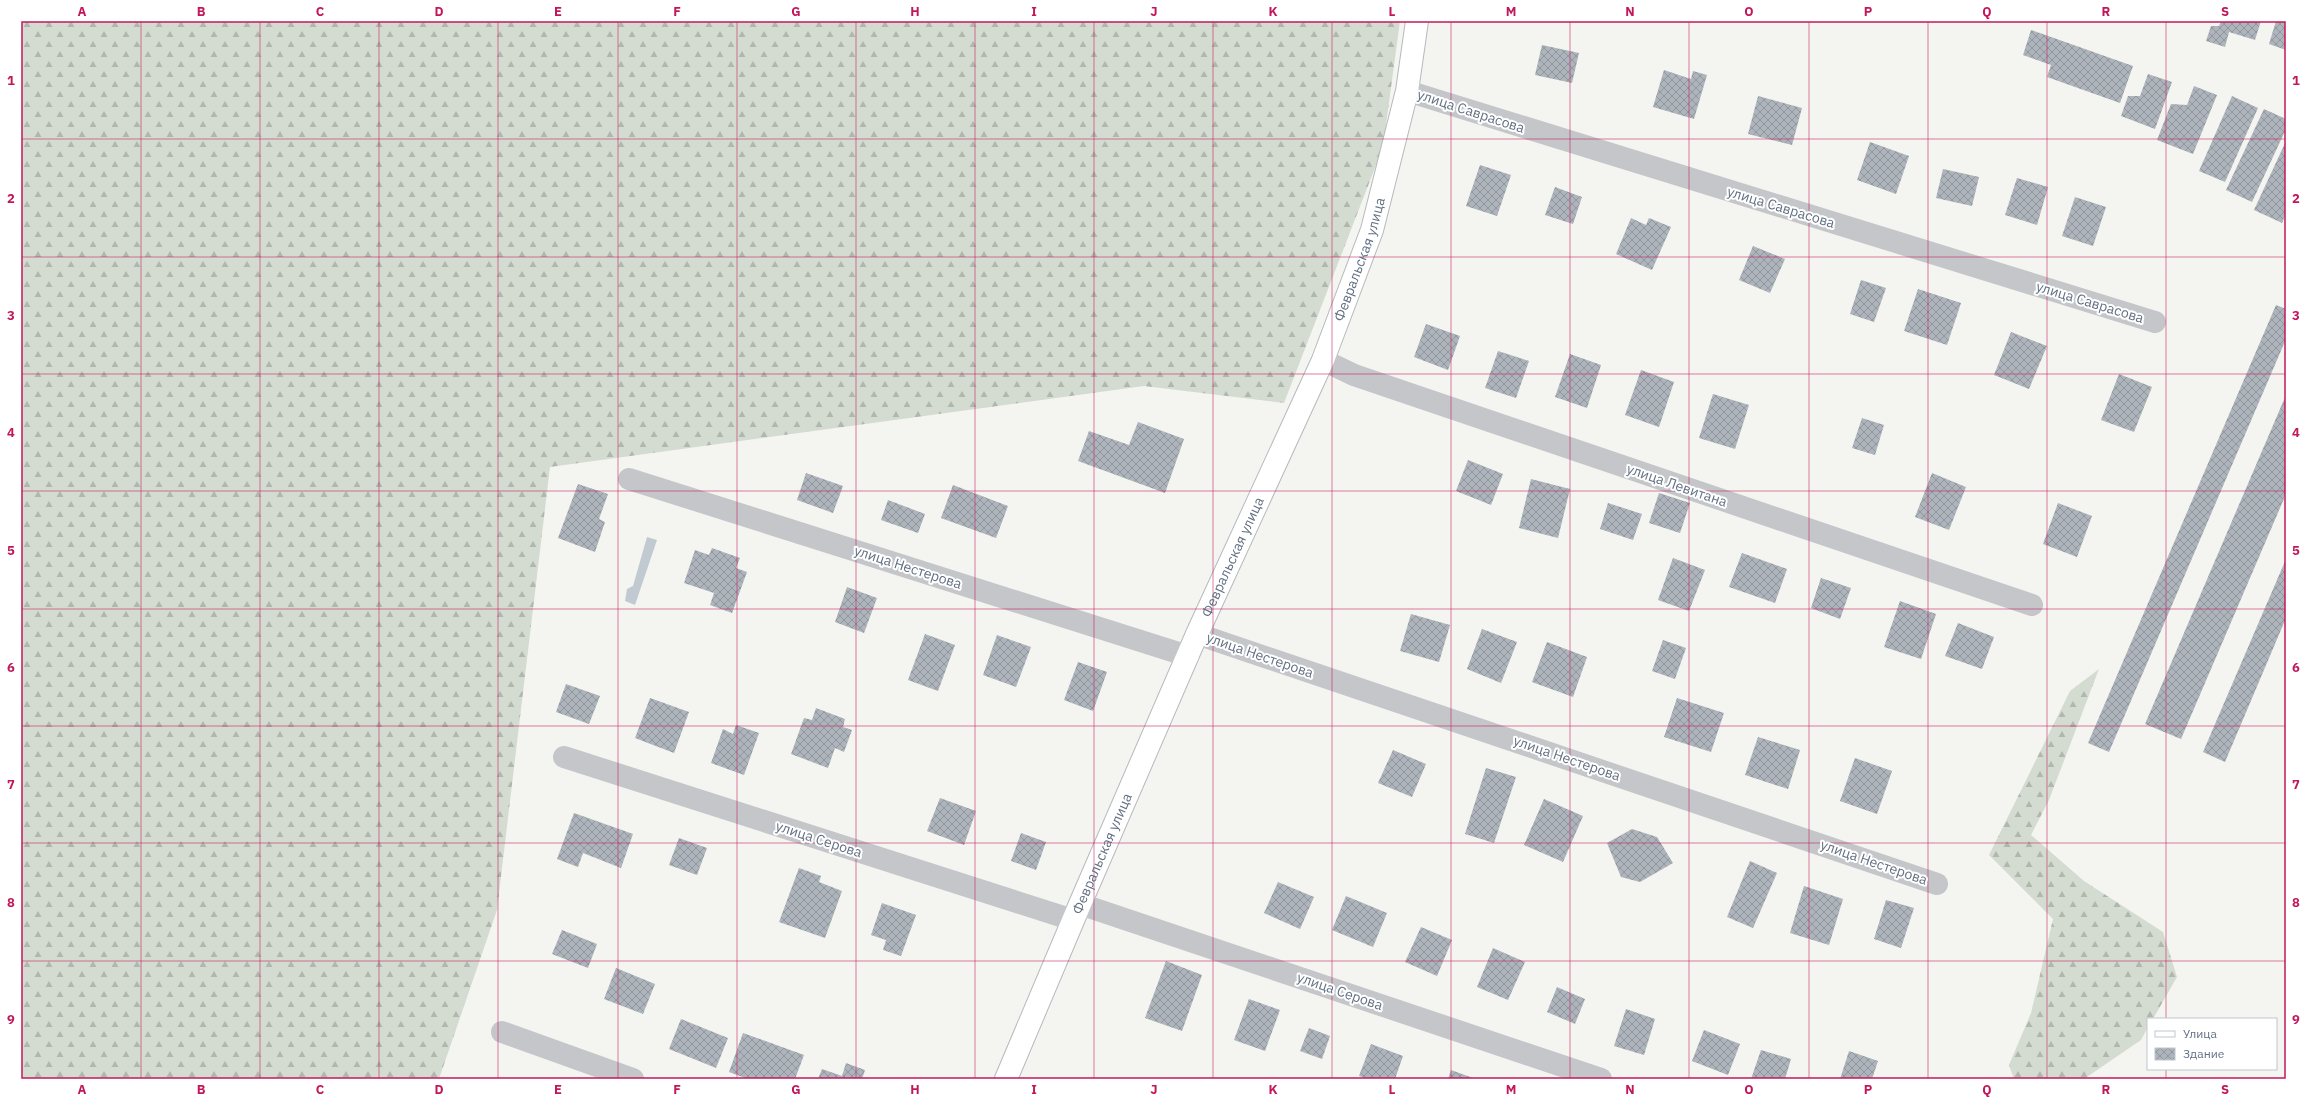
<svg xmlns="http://www.w3.org/2000/svg" width="2307" height="1100" font-family="'IBM Plex Sans',sans-serif">
	<style>
		.forest { fill: url(#forest-firs) }
		.water { fill: #c1cad1 }
		.building { fill: url(#building-cross-hatch) }
		.lines { fill: none; stroke-linecap: round; stroke-linejoin: round }
		.major-casing { stroke: #b6b9be; stroke-width: 24 }
		.minor { stroke: #c4c6ca; stroke-width: 22 }
		.major { stroke: #fff; stroke-width: 22 }
		.grid { fill: none; stroke: #c2185b; stroke-width: 1; stroke-opacity: 0.55 }
		.labels { text-anchor: middle; stroke-width: 4; stroke-linejoin: round; paint-order: stroke }
		.street-label { font-size: 14px; fill: #627083; stroke: #fff }
		.neatline { fill: none; stroke: #c2185b; stroke-width: 1.5 }
		.grid-label { font-size: 13px; text-anchor: middle; font-weight: bold; fill: #c2185b }
	</style>
	<defs>
		<pattern id="forest-firs" width="22" height="20" patternUnits="userSpaceOnUse"><rect width="22" height="20" fill="#d4dcd1"/><path d="M5 1l3.5 6h-7zM16 11l3.5 6h-7z" fill="#afb7af"/></pattern>
		<pattern id="building-cross-hatch" width="8" height="8" patternUnits="userSpaceOnUse"><rect width="8" height="8" fill="#aeb4bb"/><path d="M0 0l8 8M0 8l8-8" fill="none" stroke="#91979d"/></pattern>
	</defs>
	<rect width="100%" height="100%" fill="#f4f5f0"/>
	<g class="forest">
		<polygon points="21,21 1400,21 1383,147 1284,403 1144,386 550,467 497,910 439,1079 21,1079"/>
		<polygon points="2099,669 2049,800 2031,835 2084,881 2163,932 2177,977 2153,1019 2148,1019 2148,1027 2141,1040 2084,1079 2014,1079 2009,1065 2031,1013 2053,919 1989,855 2070,691"/>
	</g>
	<polygon class="water" points="647,537 657,540 635,605 625,601 627,589 633,586"/>
	<g class="building">
		<polygon points="2221,21 2261,21 2255,40 2229,32 2225,47 2206,41 2211,26 2219,26"/>
		<polygon points="2276,21 2286,21 2286,50 2269,44"/>
		<polygon points="2031,30 2133,66 2120,103 2047,77 2051,65 2023,55"/>
		<polygon points="1542,45 1579,53 1572,83 1535,75"/>
		<polygon points="1664,70 1691,79 1693,71 1707,75 1694,119 1653,107"/>
		<polygon points="2148,74 2172,82 2155,129 2121,116 2128,96 2140,96"/>
		<polygon points="2194,86 2217,95 2193,154 2157,140 2171,104 2187,105"/>
		<polygon points="1758,96 1802,108 1792,145 1748,134"/>
		<polygon points="2232,96 2258,108 2225,182 2199,171"/>
		<polygon points="2264,109 2286,119 2286,129 2252,202 2226,190"/>
		<polygon points="2286,141 2286,214 2282,223 2254,210"/>
		<polygon points="1870,142 1909,156 1896,194 1857,180"/>
		<polygon points="1480,165 1511,175 1497,216 1466,206"/>
		<polygon points="1943,169 1979,177 1972,206 1936,198"/>
		<polygon points="2017,178 2048,187 2037,225 2005,215"/>
		<polygon points="1555,187 1582,197 1573,224 1545,215"/>
		<polygon points="2075,197 2106,207 2093,246 2062,236"/>
		<polygon points="1631,218 1646,225 1649,218 1671,227 1652,270 1616,254"/>
		<polygon points="1753,246 1785,259 1770,293 1739,280"/>
		<polygon points="1861,280 1886,288 1874,322 1850,314"/>
		<polygon points="1918,289 1961,303 1947,345 1904,331"/>
		<polygon points="2276,305 2286,309 2286,339 2109,752 2088,743"/>
		<polygon points="1426,324 1460,336 1448,370 1414,357"/>
		<polygon points="2011,332 2047,346 2029,389 1994,375"/>
		<polygon points="1498,351 1529,361 1516,398 1485,388"/>
		<polygon points="1570,354 1601,365 1587,408 1555,397"/>
		<polygon points="1641,370 1674,382 1659,427 1625,415"/>
		<polygon points="2119,374 2152,387 2134,432 2101,420"/>
		<polygon points="1713,394 1749,405 1735,449 1699,438"/>
		<polygon points="2286,395 2286,494 2181,739 2145,724"/>
		<polygon points="1862,418 1884,425 1875,455 1852,448"/>
		<polygon points="1138,422 1184,439 1165,493 1078,461 1089,431 1129,445"/>
		<polygon points="1468,460 1503,474 1491,505 1456,491"/>
		<polygon points="806,473 843,486 833,513 797,500"/>
		<polygon points="1932,473 1966,487 1949,530 1915,517"/>
		<polygon points="1531,479 1570,489 1558,538 1519,528"/>
		<polygon points="578,484 608,494 599,519 605,522 595,552 558,538"/>
		<polygon points="953,485 1008,506 996,538 941,518"/>
		<polygon points="1659,493 1690,503 1680,533 1649,523"/>
		<polygon points="888,500 925,514 918,533 881,520"/>
		<polygon points="1608,503 1642,514 1633,540 1600,529"/>
		<polygon points="2058,503 2092,516 2077,557 2043,544"/>
		<polygon points="712,548 740,558 736,568 747,572 732,613 710,605 714,593 684,583 695,550 709,555"/>
		<polygon points="1742,553 1787,569 1775,603 1729,587"/>
		<polygon points="1673,558 1705,570 1689,611 1658,600"/>
		<polygon points="2286,559 2286,618 2225,762 2203,752"/>
		<polygon points="1821,578 1851,588 1840,619 1811,608"/>
		<polygon points="847,587 877,598 864,633 835,622"/>
		<polygon points="1900,601 1936,614 1921,659 1884,647"/>
		<polygon points="1411,614 1450,625 1439,662 1400,651"/>
		<polygon points="1958,623 1994,637 1982,669 1945,656"/>
		<polygon points="1482,629 1517,642 1501,683 1467,669"/>
		<polygon points="925,634 955,645 938,691 908,680"/>
		<polygon points="997,635 1031,647 1016,687 983,675"/>
		<polygon points="1663,640 1686,648 1675,679 1652,671"/>
		<polygon points="1547,642 1587,657 1573,697 1532,682"/>
		<polygon points="1078,662 1107,672 1093,711 1064,700"/>
		<polygon points="566,684 600,696 589,724 556,712"/>
		<polygon points="650,698 689,712 674,753 635,738"/>
		<polygon points="1677,698 1724,713 1711,752 1664,737"/>
		<polygon points="816,708 845,719 843,727 852,730 844,752 835,748 828,768 791,754 804,718 812,720"/>
		<polygon points="736,725 759,733 744,775 711,763 723,729 733,734"/>
		<polygon points="1758,737 1800,750 1788,789 1745,775"/>
		<polygon points="1393,750 1426,764 1412,797 1378,783"/>
		<polygon points="1855,758 1892,771 1877,814 1840,801"/>
		<polygon points="1486,768 1516,777 1494,843 1465,834"/>
		<polygon points="940,798 976,811 964,845 927,831"/>
		<polygon points="1544,799 1583,816 1563,862 1524,845"/>
		<polygon points="574,813 633,834 621,868 583,853 578,867 557,859"/>
		<polygon points="1632,829 1657,837 1673,863 1640,882 1621,877 1607,843"/>
		<polygon points="1021,833 1046,842 1036,870 1011,861"/>
		<polygon points="679,838 707,848 697,875 669,865"/>
		<polygon points="1750,861 1777,873 1753,928 1727,917"/>
		<polygon points="799,868 821,876 819,882 842,891 825,938 779,922"/>
		<polygon points="1278,882 1314,897 1300,929 1264,913"/>
		<polygon points="1804,886 1843,899 1829,945 1790,933"/>
		<polygon points="1346,896 1387,913 1373,947 1332,930"/>
		<polygon points="1886,900 1914,908 1901,948 1874,939"/>
		<polygon points="882,903 916,915 901,956 883,950 886,940 871,935"/>
		<polygon points="1421,927 1452,940 1437,976 1405,962"/>
		<polygon points="562,930 597,944 588,968 552,954"/>
		<polygon points="1493,948 1525,962 1508,1000 1477,987"/>
		<polygon points="1166,961 1202,975 1182,1031 1145,1018"/>
		<polygon points="616,968 655,984 643,1014 604,999"/>
		<polygon points="1557,987 1585,999 1575,1024 1547,1012"/>
		<polygon points="1249,999 1280,1010 1265,1051 1234,1040"/>
		<polygon points="1626,1009 1655,1019 1644,1055 1614,1046"/>
		<polygon points="681,1019 728,1038 716,1068 669,1049"/>
		<polygon points="1309,1028 1330,1036 1322,1059 1300,1051"/>
		<polygon points="1704,1030 1740,1044 1728,1075 1692,1061"/>
		<polygon points="743,1033 804,1055 795,1079 748,1079 729,1072"/>
		<polygon points="1371,1044 1403,1056 1395,1079 1368,1079 1359,1076"/>
		<polygon points="1761,1050 1791,1059 1785,1079 1751,1079"/>
		<polygon points="1849,1051 1878,1061 1872,1079 1840,1079"/>
		<polygon points="846,1063 865,1070 862,1079 818,1079 822,1069 842,1076"/>
		<polygon points="1451,1070 1476,1079 1448,1079"/>
	</g>
	<g class="lines">
		<g class="major-casing">
			<g id="major">
				<path id="s1" d="M1006,1079L1080,904L1197,634L1323,360L1372,230L1407,91L1417,21"/>
			</g>
		</g>
		<g class="minor">
			<polyline points="1407,91 2155,322"/>
			<polyline points="1323,360 1354,375 2032,605"/>
			<polyline points="629,479 1188,656"/>
			<polyline points="1197,634 1937,884"/>
			<polyline points="564,757 1073,920"/>
			<polyline points="1080,904 1601,1079"/>
			<polyline points="502,1032 633,1079"/>
		</g>
		<use href="#major" class="major"/>
	</g>
	<path class="grid" d="M141,21V1079M260,21V1079M379,21V1079M498,21V1079M618,21V1079M737,21V1079M856,21V1079M975,21V1079M1094,21V1079M1213,21V1079M1332,21V1079M1451,21V1079M1570,21V1079M1689,21V1079M1809,21V1079M1928,21V1079M2047,21V1079M2166,21V1019M21,139H2286M21,257H2286M21,374H2286M21,491H2286M21,609H2286M21,726H2286M21,843H2286M21,961H2286M2166,1069V1079"/>
	<g class="labels">
		<g class="street-label">
			<text transform="translate(1471 111) rotate(18)" y="5">улица Саврасова</text>
			<text transform="translate(1781 207) rotate(17)" y="5">улица Саврасова</text>
			<text dy="5" stroke="none"><textPath href="#s1" startOffset="893">Февральская улица</textPath></text>
			<text transform="translate(2090 302) rotate(17)" y="5">улица Саврасова</text>
			<text transform="translate(1677 485) rotate(19)" y="5">улица Левитана</text>
			<text dy="5" stroke="none"><textPath href="#s1" startOffset="569">Февральская улица</textPath></text>
			<text transform="translate(908 567) rotate(18)" y="5">улица Нестерова</text>
			<text transform="translate(1260 655) rotate(19)" y="5">улица Нестерова</text>
			<text transform="translate(1567 758) rotate(19)" y="5">улица Нестерова</text>
			<text transform="translate(819 839) rotate(18)" y="5">улица Серова</text>
			<text dy="5" stroke="none"><textPath href="#s1" startOffset="245">Февральская улица</textPath></text>
			<text transform="translate(1874 862) rotate(19)" y="5">улица Нестерова</text>
			<text transform="translate(1340 991) rotate(19)" y="5">улица Серова</text>
		</g>
	</g>
	<rect width="2307" height="1100" fill="none" stroke="#ffffff" stroke-width="44"/>
	<rect x="2147" y="1018" width="130" height="52" fill="#ffffff" stroke="#c0c6cd"/>
	<rect x="2155" y="1031" width="20" height="6" fill="#ffffff" stroke="#c0c6cd"/>
	<text x="2183" y="1038" font-size="12" fill="#627083">Улица</text>
	<rect x="2155" y="1048" width="20" height="12" fill="url(#building-cross-hatch)" stroke="#c0c6cd"/>
	<text x="2183" y="1058" font-size="12" fill="#627083">Здание</text>
	<rect x="22" y="22" width="2263" height="1056" class="neatline"/>
	<g class="grid-label">
		<text x="82" y="16">A</text>
		<text x="201" y="16">B</text>
		<text x="320" y="16">C</text>
		<text x="439" y="16">D</text>
		<text x="558" y="16">E</text>
		<text x="677" y="16">F</text>
		<text x="796" y="16">G</text>
		<text x="915" y="16">H</text>
		<text x="1034" y="16">I</text>
		<text x="1154" y="16">J</text>
		<text x="1273" y="16">K</text>
		<text x="1392" y="16">L</text>
		<text x="1511" y="16">M</text>
		<text x="1630" y="16">N</text>
		<text x="1749" y="16">O</text>
		<text x="1868" y="16">P</text>
		<text x="1987" y="16">Q</text>
		<text x="2106" y="16">R</text>
		<text x="2225" y="16">S</text>
		<text x="11" y="85">1</text>
		<text x="2296" y="85">1</text>
		<text x="11" y="203">2</text>
		<text x="2296" y="203">2</text>
		<text x="11" y="320">3</text>
		<text x="2296" y="320">3</text>
		<text x="11" y="437">4</text>
		<text x="2296" y="437">4</text>
		<text x="11" y="555">5</text>
		<text x="2296" y="555">5</text>
		<text x="11" y="672">6</text>
		<text x="2296" y="672">6</text>
		<text x="11" y="789">7</text>
		<text x="2296" y="789">7</text>
		<text x="11" y="907">8</text>
		<text x="2296" y="907">8</text>
		<text x="11" y="1024">9</text>
		<text x="2296" y="1024">9</text>
		<text x="82" y="1094">A</text>
		<text x="201" y="1094">B</text>
		<text x="320" y="1094">C</text>
		<text x="439" y="1094">D</text>
		<text x="558" y="1094">E</text>
		<text x="677" y="1094">F</text>
		<text x="796" y="1094">G</text>
		<text x="915" y="1094">H</text>
		<text x="1034" y="1094">I</text>
		<text x="1154" y="1094">J</text>
		<text x="1273" y="1094">K</text>
		<text x="1392" y="1094">L</text>
		<text x="1511" y="1094">M</text>
		<text x="1630" y="1094">N</text>
		<text x="1749" y="1094">O</text>
		<text x="1868" y="1094">P</text>
		<text x="1987" y="1094">Q</text>
		<text x="2106" y="1094">R</text>
		<text x="2225" y="1094">S</text>
	</g>
</svg>
